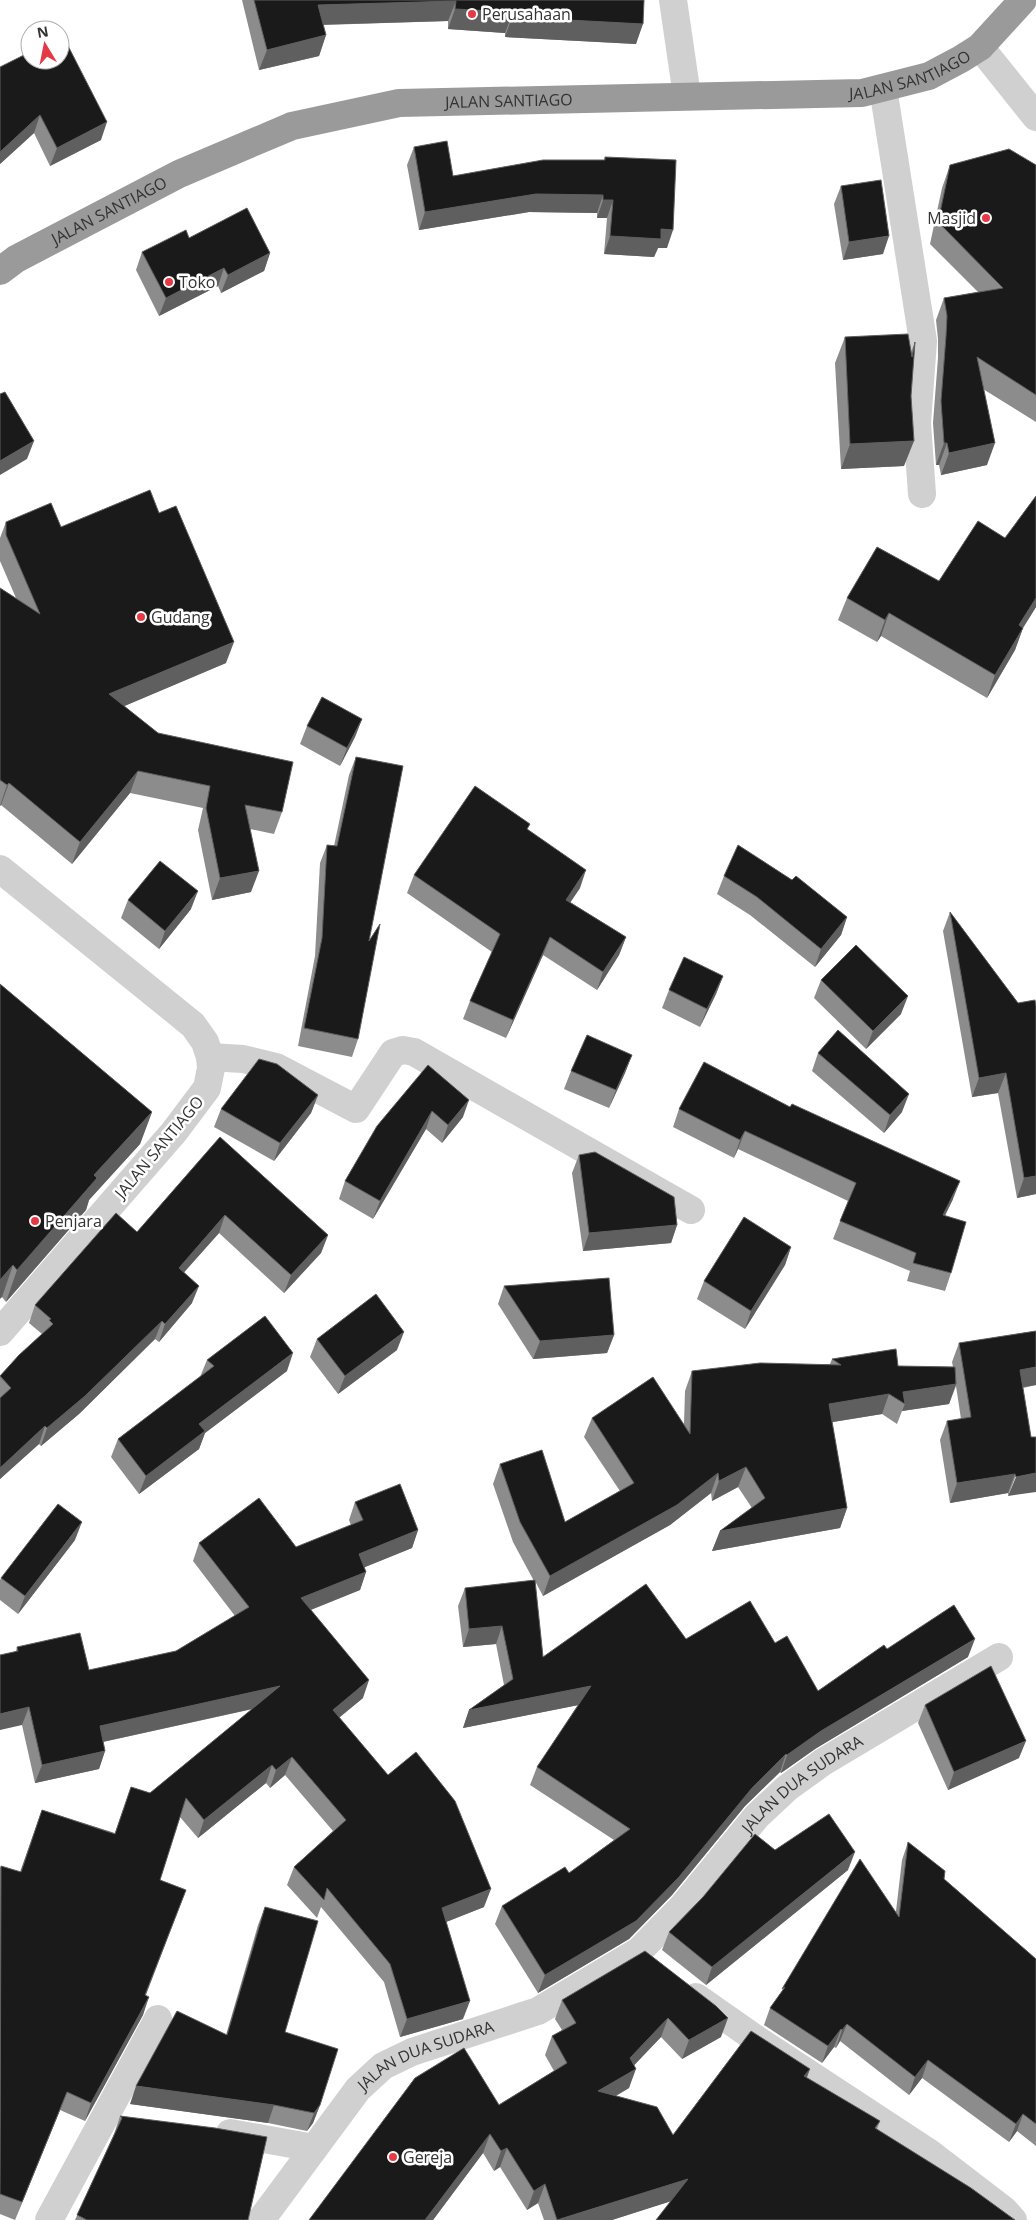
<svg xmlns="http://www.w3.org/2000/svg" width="1036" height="2220" font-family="'Open Sans',sans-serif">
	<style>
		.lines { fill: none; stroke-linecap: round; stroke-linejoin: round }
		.minor { stroke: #d0d0d0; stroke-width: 28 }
		.highway { stroke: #9a9a9a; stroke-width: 28 }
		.wall { fill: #8c8c8c }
		.shaded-wall { fill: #5f5f5f }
		.building { fill: #1a1a1a; stroke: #5f5f5f }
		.poi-dot { fill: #e63946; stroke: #fff; stroke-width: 2 }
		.labels { text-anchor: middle; stroke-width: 5; stroke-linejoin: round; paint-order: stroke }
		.poi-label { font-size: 16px; fill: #333; stroke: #fff; text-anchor: start }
		.street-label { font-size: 16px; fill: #333; stroke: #fff }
	</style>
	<rect width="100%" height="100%" fill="#fff"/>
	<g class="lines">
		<g class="minor">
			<polyline points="673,0 687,96"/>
			<polyline points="980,47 1036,117"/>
			<polyline points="883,88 923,341 917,423 922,494"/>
			<polyline points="0,869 193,1025 205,1042 210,1057 211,1068 207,1088 174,1132 0,1332"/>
			<polyline points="210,1057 243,1059 276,1067 356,1109 393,1053 403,1050 414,1052 691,1210"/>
			<polyline points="696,1997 756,2039 931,2154 1004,2210 1013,2220"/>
			<polyline points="230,2133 314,2148"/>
			<polyline points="49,2220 158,2019"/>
			<path id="s1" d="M261,2220L358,2089L383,2066L412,2052L538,2011L639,1951L684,1905L757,1816L787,1788L823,1762L999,1657"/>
		</g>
		<path class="highway" id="s2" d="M0,271L16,259L179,174L292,126L399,103L862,93L929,76L961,59L980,47L1023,0"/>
	</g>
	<g class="wall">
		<polygon points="242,0 644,0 636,44 505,37 505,33 448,29 448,21 323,25 326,35 319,56 259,70"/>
		<polygon points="0,67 101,140 50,166 34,133 0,164"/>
		<polygon points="414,147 453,176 604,160 605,157 667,248 658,248 654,257 604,254 607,218 597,218 597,213 529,212 419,230 407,165"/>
		<polygon points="950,165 1036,165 1036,422 983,389 987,465 941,475 939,465 936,465 933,423 938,358 938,339 936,320 944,298 978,292 930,244 942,188"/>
		<polygon points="841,186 883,254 843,260 834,204"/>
		<polygon points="189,238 270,253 264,271 221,293 218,286 159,316 136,270 142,252"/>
		<polygon points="845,337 911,352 915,342 904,466 841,469 835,363"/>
		<polygon points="1036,496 1036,607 1023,628 1015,650 987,698 881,636 877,642 838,620 847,598 939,581 1005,538"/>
		<polygon points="159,513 226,663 124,706 158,733 282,812 274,834 250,829 251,892 212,900 198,830 203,808 130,793 72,864 1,805 0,806 0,588 16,598 0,561 0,538 6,522 61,527"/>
		<polygon points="362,719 355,737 340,766 300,744 307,726"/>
		<polygon points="356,757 369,941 358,1039 352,1057 298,1046 315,956 320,863 327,845 334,846 349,775"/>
		<polygon points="528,830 580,888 570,902 626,937 619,955 597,990 543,955 506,1038 463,1019 470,1001 492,952 407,893 414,875"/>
		<polygon points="724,876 847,917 841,935 815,967 750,915 717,894"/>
		<polygon points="128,900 191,909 159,949 121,918"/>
		<polygon points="950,912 1018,1003 1036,1194 1017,1198 998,1093 972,1097 943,931"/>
		<polygon points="723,976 716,994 700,1027 662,1008 669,990"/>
		<polygon points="821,980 901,1014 866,1049 814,998"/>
		<polygon points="0,984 152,1112 140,1144 89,1200 86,1210 6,1302 2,1297"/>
		<polygon points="818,1053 902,1112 884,1133 812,1071"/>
		<polygon points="632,1055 625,1073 609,1108 564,1089 571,1071"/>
		<polygon points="428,1065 463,1117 442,1143 426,1129 373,1219 339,1199 345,1181"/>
		<polygon points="318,1095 311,1113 274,1161 214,1127 221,1109"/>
		<polygon points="679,1109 953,1199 945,1216 951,1273 945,1291 907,1281 910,1271 833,1239 848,1201 738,1149 734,1158 673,1127"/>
		<polygon points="220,1137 328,1235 321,1253 284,1293 219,1233 184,1272 192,1303 159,1342 155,1339 79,1414 41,1446 39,1444 0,1479 0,1376 42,1334 29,1323 35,1305 137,1232"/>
		<polygon points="579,1155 677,1225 671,1243 583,1251 572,1173"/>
		<polygon points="791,1247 785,1265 745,1329 697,1299 704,1281"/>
		<polygon points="504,1286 614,1335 607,1353 533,1359 498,1304"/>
		<polygon points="1036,1331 1036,1385 1023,1388 1031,1437 1008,1496 1008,1493 950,1503 940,1440 947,1421 961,1419 956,1386 949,1404 902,1411 897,1424 882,1414 832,1422 847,1508 840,1528 712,1551 720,1531 752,1508 738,1487 712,1501 711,1493 670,1525 543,1596 535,1581 543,1657 686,1639 775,1643 818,1691 887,1649 968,1657 815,1749 781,1773 780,1772 745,1806 672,1895 629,1939 538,1993 495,1924 502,1906 569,1873 614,1840 530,1785 537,1767 578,1705 463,1728 469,1710 504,1685 496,1644 463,1647 458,1606 465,1588 534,1581 513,1542 493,1484 500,1464 565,1522 620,1491 584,1437 592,1418 684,1424 685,1391 692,1371 830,1364 832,1359 898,1366 953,1367 952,1362 959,1343"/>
		<polygon points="317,1339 397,1350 338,1394 310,1357"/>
		<polygon points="207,1360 287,1371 205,1433 199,1449 139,1494 111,1457 118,1439 200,1377"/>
		<polygon points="355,1502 418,1530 412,1548 364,1567 366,1572 360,1590 311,1610 363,1698 339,1718 484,1907 446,1922 463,2019 400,2037 384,1982 321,1907 317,1918 287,1885 294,1867 333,1831 285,1775 270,1788 266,1783 198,1838 180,1817 160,1880 186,1890 146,1995 143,2015 85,2121 60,2110 15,2220 0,2214 0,1867 20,1872 42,1810 115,1833 131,1787 150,1793 253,1709 103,1742 105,1751 99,1769 35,1783 22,1725 16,1651 17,1647 89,1670 176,1651 235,1616 193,1561 199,1543 296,1547 351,1525 349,1520"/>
		<polygon points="75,1540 18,1614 0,1600 0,1580 1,1578"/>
		<polygon points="925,1705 1019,1758 948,1790 918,1723"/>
		<polygon points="908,1842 944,1879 1036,1959 1036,2146 1017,2131 1009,2142 922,2078 909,2095 840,2041 836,2048 834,2047 822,2063 764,2025 770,2008 780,1994 896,1911 902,1860"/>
		<polygon points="775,1850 848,1870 706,1985 662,1950 669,1932"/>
		<polygon points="265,1907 285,2032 320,2105 313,2123 307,2131 268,2123 130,2104 226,2035 258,1925"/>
		<polygon points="645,1951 721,2037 682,2059 661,2037 634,2065 629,2088 616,2096 673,2135 810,2069 806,2078 880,2121 877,2129 671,2201 612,2220 544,2220 538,2203 527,2210 500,2167 494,2171 483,2153 433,2220 309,2220 554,2071 545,2055 552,2036 562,2030 555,2019 562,2000"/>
		<polygon points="120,2116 248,2220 75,2220 114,2134"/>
	</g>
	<g class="shaded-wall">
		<polygon points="456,1 448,21 311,25 318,5"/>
		<polygon points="455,9 513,12 505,33 448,29"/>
		<polygon points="512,17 643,24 636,44 505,37"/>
		<polygon points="326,35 319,56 259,70 267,50"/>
		<polygon points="40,115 34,133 0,164 0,152"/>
		<polygon points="107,122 101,140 50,166 57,148"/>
		<polygon points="536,194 603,195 597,213 529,212 419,230 425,212"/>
		<polygon points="603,200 613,200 607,218 597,218"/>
		<polygon points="661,229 673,230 667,248 658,248 654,257 604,254 610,236"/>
		<polygon points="889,236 883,254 843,260 849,242"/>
		<polygon points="270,253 264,271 221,293 228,275"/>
		<polygon points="224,268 218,286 159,316 166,298"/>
		<polygon points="34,441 27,459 0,475 0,461"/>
		<polygon points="914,441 904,466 841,469 850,444"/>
		<polygon points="944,443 947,443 939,465 936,465"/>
		<polygon points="995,443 987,465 941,475 949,453"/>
		<polygon points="1036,598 1036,607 1011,647 1019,625"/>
		<polygon points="889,613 881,636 877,642 885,620"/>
		<polygon points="1023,628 1015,650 987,698 995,675"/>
		<polygon points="234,642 226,663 101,716 109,694"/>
		<polygon points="362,719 355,737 340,766 347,748"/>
		<polygon points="138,771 130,793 72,864 80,842"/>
		<polygon points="9,783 1,805 0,806 7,785"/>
		<polygon points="586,870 580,888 560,918 566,900"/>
		<polygon points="259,871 251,892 212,900 220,878"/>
		<polygon points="198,891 191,909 159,949 165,931"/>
		<polygon points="847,917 841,935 815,967 821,949"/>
		<polygon points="550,937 543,955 506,1038 513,1020"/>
		<polygon points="626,937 619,955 597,990 603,972"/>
		<polygon points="723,976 716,994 700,1027 707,1009"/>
		<polygon points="908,996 901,1014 866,1049 873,1031"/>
		<polygon points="632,1055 625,1073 609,1108 616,1090"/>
		<polygon points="1006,1073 998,1093 972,1097 979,1078"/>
		<polygon points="909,1094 902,1112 884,1133 890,1115"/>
		<polygon points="318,1095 311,1113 274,1161 280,1143"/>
		<polygon points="469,1100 463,1117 442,1143 448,1125"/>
		<polygon points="432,1111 426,1129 373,1219 380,1201"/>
		<polygon points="152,1112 140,1144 89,1200 86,1210 6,1302 17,1270 94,1175"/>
		<polygon points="745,1131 738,1149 734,1158 740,1140"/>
		<polygon points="1036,1176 1036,1194 1017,1198 1024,1178"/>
		<polygon points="960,1181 953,1199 936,1233 943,1215"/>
		<polygon points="225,1215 219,1233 172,1286 179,1268"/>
		<polygon points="677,1225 671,1243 583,1251 589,1233"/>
		<polygon points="328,1235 321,1253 284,1293 291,1275"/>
		<polygon points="791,1247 785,1265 745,1329 751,1311"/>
		<polygon points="13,1265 2,1297 0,1299 0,1280"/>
		<polygon points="199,1286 192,1303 159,1342 165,1324"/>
		<polygon points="162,1321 155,1339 79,1414 41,1446 47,1428"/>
		<polygon points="404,1332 397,1350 338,1394 345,1376"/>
		<polygon points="614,1335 607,1353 533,1359 540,1341"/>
		<polygon points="293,1353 287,1371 205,1433 199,1449 139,1494 146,1476 199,1424"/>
		<polygon points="1036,1367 1036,1385 1012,1389 1020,1370"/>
		<polygon points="956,1384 949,1404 902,1411 905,1404 903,1392"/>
		<polygon points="889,1394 882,1414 821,1424 829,1404"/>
		<polygon points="45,1426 39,1444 0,1479 0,1468"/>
		<polygon points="746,1467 738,1487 712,1501 719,1481"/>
		<polygon points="718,1473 711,1493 670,1525 543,1596 550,1576"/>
		<polygon points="1036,1473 1036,1492 1008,1496 1016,1477"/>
		<polygon points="1015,1474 1008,1493 950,1503 957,1483"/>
		<polygon points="847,1508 840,1528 712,1551 720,1531"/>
		<polygon points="82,1522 75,1540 18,1614 25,1596"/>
		<polygon points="418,1530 412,1548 353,1572 359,1554"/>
		<polygon points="366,1572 360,1590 295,1616 301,1598"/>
		<polygon points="502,1626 496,1644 463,1647 469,1629"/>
		<polygon points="975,1639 968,1657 815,1749 781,1773 787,1755 821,1731"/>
		<polygon points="369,1680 363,1698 326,1728 333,1710"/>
		<polygon points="280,1686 274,1704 93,1744 100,1726"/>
		<polygon points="591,1686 584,1704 463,1728 469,1710"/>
		<polygon points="29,1707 22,1725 0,1730 0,1714"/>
		<polygon points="1026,1741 1019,1758 948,1790 954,1772"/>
		<polygon points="105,1751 99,1769 35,1783 42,1765"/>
		<polygon points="786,1754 780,1772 745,1806 672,1895 629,1939 538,1993 545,1975 752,1788"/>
		<polygon points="292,1757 285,1775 270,1788 276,1770"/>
		<polygon points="272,1765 266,1783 198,1838 204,1820"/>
		<polygon points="855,1852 848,1870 706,1985 712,1967"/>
		<polygon points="491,1889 484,1907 436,1926 442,1908"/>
		<polygon points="149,1997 143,2015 85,2121 91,2103"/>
		<polygon points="470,2001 463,2019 400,2037 407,2019"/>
		<polygon points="668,2018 661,2037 623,2077 630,2058"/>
		<polygon points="728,2018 721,2037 682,2059 689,2040"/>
		<polygon points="847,2024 840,2041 836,2048 842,2030"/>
		<polygon points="841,2029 834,2047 822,2063 828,2046"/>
		<polygon points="928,2060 922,2078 909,2095 915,2077"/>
		<polygon points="636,2069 629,2088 591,2110 598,2091"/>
		<polygon points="810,2069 803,2088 804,2076"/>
		<polygon points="136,2086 274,2105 268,2123 130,2104"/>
		<polygon points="67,2092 60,2110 15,2220 22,2202"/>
		<polygon points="320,2105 313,2123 307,2131 314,2113"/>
		<polygon points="1023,2114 1017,2131 1009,2142 1016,2124"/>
		<polygon points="490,2134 483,2153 433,2220 425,2220"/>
		<polygon points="507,2148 500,2167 494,2171 501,2151"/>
		<polygon points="688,2179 681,2198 612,2220 558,2220"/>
		<polygon points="545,2184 538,2203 527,2210 534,2191"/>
	</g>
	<g class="building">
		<polygon points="254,0 644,0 643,24 512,17 513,12 455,9 456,1 318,5 326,35 267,50"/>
		<polygon points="63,36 107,122 57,148 40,115 0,152 0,67 30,52 30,60 60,60 60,37"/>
		<polygon points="447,141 453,176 543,160 605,160 605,157 676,160 673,230 661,229 661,239 610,236 613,200 603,200 603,195 536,194 425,212 414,147"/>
		<polygon points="1009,149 1036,165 1036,395 977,357 995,443 949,453 947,443 944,443 941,401 946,336 947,316 944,298 1003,288 938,222 950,165"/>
		<polygon points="881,180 889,236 849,242 841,186"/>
		<polygon points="247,208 270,253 228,275 224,268 166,298 142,252 186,230 189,238"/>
		<polygon points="908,334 912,357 915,342 911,396 914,441 850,444 845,337"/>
		<polygon points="5,392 34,441 0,461 0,394"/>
		<polygon points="150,490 159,513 176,506 234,642 109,694 158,733 293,762 282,812 245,805 259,871 220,878 206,808 210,786 138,771 80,842 9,783 7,785 0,780 0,588 40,614 6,535 6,522 51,503 61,527"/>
		<polygon points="1036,496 1036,598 1019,625 1023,628 995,675 889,613 885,620 847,598 877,547 939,581 978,521 1005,538"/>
		<polygon points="322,697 362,719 347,748 307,726"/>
		<polygon points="356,757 403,766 369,941 380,924 358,1039 304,1028 322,938 327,845 337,846"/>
		<polygon points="475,786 530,824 527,829 586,870 566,900 626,937 603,972 550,937 513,1020 470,1001 500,934 414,875"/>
		<polygon points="738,845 792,880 796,876 847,917 821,949 757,897 724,876"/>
		<polygon points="160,861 198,891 165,931 128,900"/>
		<polygon points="950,912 1018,1003 1035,1000 1036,1006 1036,1176 1024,1178 1006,1073 979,1078"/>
		<polygon points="856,945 908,996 873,1031 821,980"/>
		<polygon points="684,957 723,976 707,1009 669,990"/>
		<polygon points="0,984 152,1112 94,1175 97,1178 17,1270 13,1265 0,1280"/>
		<polygon points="838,1030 909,1094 890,1115 818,1053"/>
		<polygon points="587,1035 632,1055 616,1090 571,1071"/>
		<polygon points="259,1059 277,1064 318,1095 280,1143 221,1109"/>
		<polygon points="704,1062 790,1107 792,1104 960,1181 943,1215 966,1222 951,1273 913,1263 916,1253 840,1221 856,1183 745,1131 740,1140 679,1109"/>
		<polygon points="428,1065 469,1100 448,1125 432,1111 380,1201 345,1181 377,1126"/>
		<polygon points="220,1137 328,1235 291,1275 225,1215 179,1268 199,1286 165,1324 162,1321 85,1396 47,1428 45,1426 0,1468 0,1398 11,1388 0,1376 19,1355 53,1324 49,1320 51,1319 35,1305 116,1213 137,1232"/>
		<polygon points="595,1152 674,1197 677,1225 589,1233 579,1155"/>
		<polygon points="744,1217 791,1247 751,1311 704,1281"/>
		<polygon points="609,1278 614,1335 540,1341 504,1286"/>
		<polygon points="376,1294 404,1332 345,1376 317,1339"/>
		<polygon points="265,1316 293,1353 199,1424 205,1431 146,1476 118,1439 214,1366 207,1360"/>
		<polygon points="1036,1331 1036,1367 1020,1370 1031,1437 1036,1437 1036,1473 1016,1477 1015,1474 957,1483 947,1421 971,1417 959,1343"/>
		<polygon points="896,1349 898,1366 955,1367 956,1384 903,1392 905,1404 889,1394 829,1404 847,1508 720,1531 765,1498 746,1467 719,1481 718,1473 677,1505 550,1576 520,1522 500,1464 542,1450 565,1522 634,1483 592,1418 653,1377 690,1434 692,1371 760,1363 841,1365 832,1359"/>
		<polygon points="400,1484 418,1530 359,1554 366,1572 301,1598 369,1680 333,1710 388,1775 416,1752 455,1801 491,1889 442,1908 470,2001 407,2019 390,1964 327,1888 324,1900 294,1867 346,1820 292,1757 276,1770 272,1765 204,1820 186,1798 160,1880 186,1890 145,1995 149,1997 91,2103 67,2092 22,2202 0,2194 1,1866 21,1872 42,1810 115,1834 131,1787 150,1793 280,1686 100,1726 105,1751 42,1765 29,1707 0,1714 0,1655 18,1651 17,1647 80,1633 89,1670 176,1651 249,1607 199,1543 259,1498 296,1547 363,1520 355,1502"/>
		<polygon points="58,1504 82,1522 25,1596 1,1578"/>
		<polygon points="535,1580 543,1657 646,1584 686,1639 750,1601 775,1643 787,1636 818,1691 884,1645 887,1649 954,1605 975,1639 821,1731 787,1755 786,1754 752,1788 679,1877 636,1921 545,1975 502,1906 565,1867 569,1873 630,1829 537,1767 591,1686 469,1710 513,1679 502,1626 469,1629 465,1588"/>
		<polygon points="991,1666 1026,1741 954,1772 925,1705"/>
		<polygon points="829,1814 855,1852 712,1967 669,1932 703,1897 755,1834 775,1850"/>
		<polygon points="908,1842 945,1871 944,1879 1036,1959 1036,2124 1023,2114 1016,2124 928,2060 915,2077 847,2024 842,2030 841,2029 828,2046 770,2008 785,1987 782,1989 860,1859 899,1917"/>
		<polygon points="265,1907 318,1921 285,2032 338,2049 320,2105 314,2113 274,2105 136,2086 177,2011 227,2035"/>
		<polygon points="645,1951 716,2006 728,2018 689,2040 668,2018 630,2058 636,2069 598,2091 657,2107 673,2135 751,2031 810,2069 804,2076 880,2121 875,2128 971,2188 1015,2220 656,2220 688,2179 557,2220 545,2184 534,2191 507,2148 501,2151 490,2134 425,2220 309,2220 415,2078 464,2048 499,2105 567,2063 552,2036 576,2023 562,2000"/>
		<polygon points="120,2116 215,2128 267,2137 248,2220 87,2220 77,2215 122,2118"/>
	</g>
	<g class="poi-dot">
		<circle cx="472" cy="14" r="5"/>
		<circle cx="986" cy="218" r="5"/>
		<circle cx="169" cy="282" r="5"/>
		<circle cx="141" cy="617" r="5"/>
		<circle cx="35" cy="1221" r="5"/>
		<circle cx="393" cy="2157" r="5"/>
	</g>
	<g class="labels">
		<g class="poi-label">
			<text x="482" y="20">Perusahaan</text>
			<text x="976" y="224" text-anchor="end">Masjid</text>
			<text x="179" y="288">Toko</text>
			<text x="151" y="623">Gudang</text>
			<text x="45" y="1227">Penjara</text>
			<text x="403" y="2163">Gereja</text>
		</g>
		<g class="street-label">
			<text dy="6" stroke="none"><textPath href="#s2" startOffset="950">JALAN SANTIAGO</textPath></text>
			<text dy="6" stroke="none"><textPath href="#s2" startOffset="546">JALAN SANTIAGO</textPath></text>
			<text dy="6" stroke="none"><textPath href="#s2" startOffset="125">JALAN SANTIAGO</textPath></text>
			<text transform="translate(159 1147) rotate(-50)" y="6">JALAN SANTIAGO</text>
			<text dy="6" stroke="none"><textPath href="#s1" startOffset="714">JALAN DUA SUDARA</textPath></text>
			<text dy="6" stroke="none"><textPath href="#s1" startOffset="240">JALAN DUA SUDARA</textPath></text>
		</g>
	</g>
	<g transform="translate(45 45) rotate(350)"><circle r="24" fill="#ffffff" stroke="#adadad"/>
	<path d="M0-4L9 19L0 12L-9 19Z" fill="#e63946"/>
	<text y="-8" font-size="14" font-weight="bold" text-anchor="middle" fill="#333333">N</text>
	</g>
</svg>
